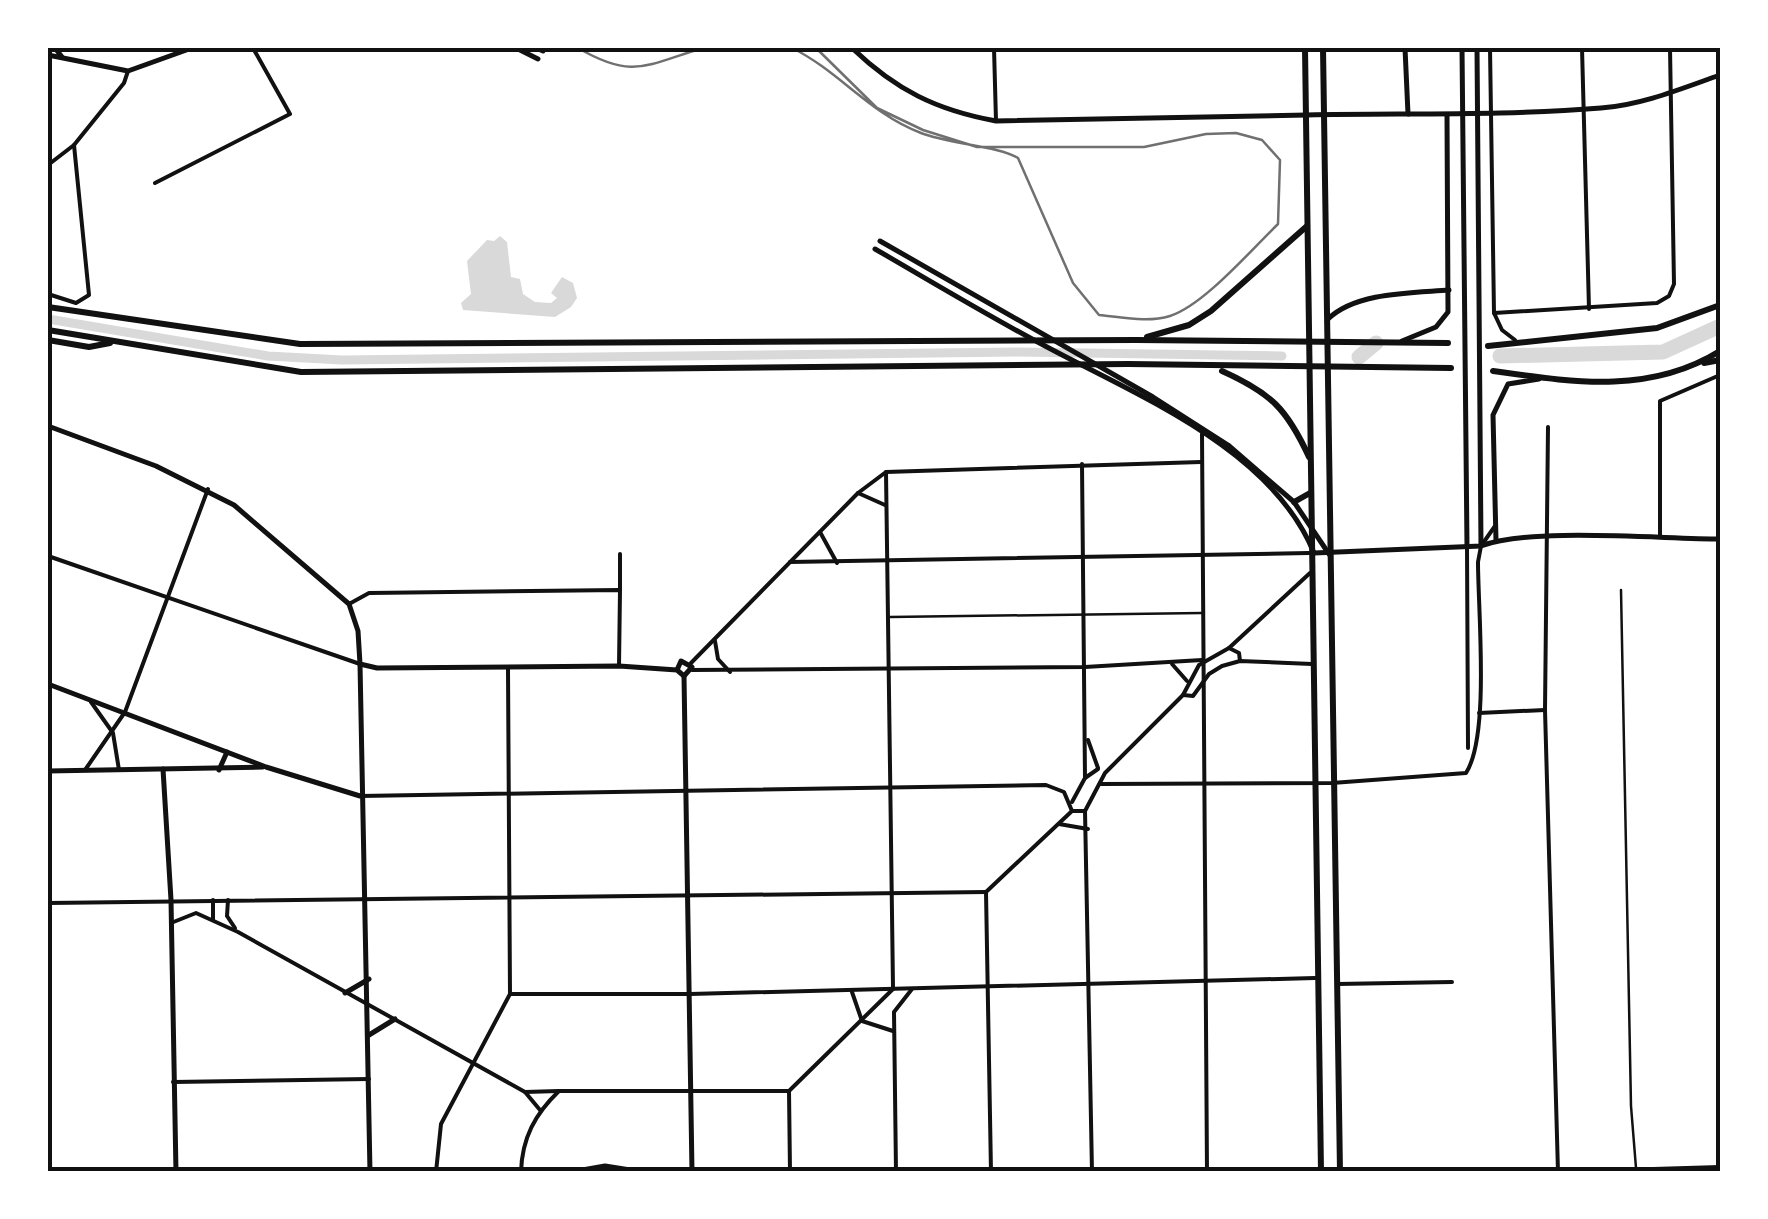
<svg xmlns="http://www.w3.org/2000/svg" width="1768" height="1219" font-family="'Archivo Narrow',sans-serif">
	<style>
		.water { fill: #d9d9d9 }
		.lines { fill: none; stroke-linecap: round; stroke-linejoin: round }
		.canal { stroke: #d9d9d9; stroke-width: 9 }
		.river { stroke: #d9d9d9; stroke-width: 15 }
		.service { stroke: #111; stroke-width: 2.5 }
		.minor { stroke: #111; stroke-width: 4 }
		.tertiary { stroke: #111; stroke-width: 5 }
		.secondary { stroke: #111; stroke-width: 5 }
		.primary { stroke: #111; stroke-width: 6 }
		.tram { stroke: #707070; stroke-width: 2.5 }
		.neatline { fill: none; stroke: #111; stroke-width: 4 }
	</style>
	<rect width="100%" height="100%" fill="#fff"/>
	<polygon class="water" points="500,236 507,242 511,277 520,279 523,294 535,302 551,303 557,298 551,293 562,277 573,283 577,298 571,307 555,317 463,310 461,303 471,294 467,261 487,240 494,241"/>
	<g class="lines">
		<polyline class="canal" points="48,319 268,356 342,360 1017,352 1282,356"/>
		<g class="river">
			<polyline points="1500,356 1663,352 1720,326"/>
			<polyline points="1359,357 1376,343"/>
		</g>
		<g class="service">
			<polyline points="1621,590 1631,1106 1636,1168"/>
			<polyline points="890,617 1202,613"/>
		</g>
		<g class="minor">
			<polyline points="994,48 996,121"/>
			<polyline points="1490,48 1494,313 1502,330 1515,340"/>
			<polyline points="1582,48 1589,309"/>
			<polyline points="48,165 74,145 124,83 128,71"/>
			<polyline points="155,183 290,114 253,48"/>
			<polyline points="48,294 76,303 89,295 74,145"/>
			<polyline points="1494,313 1657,303 1669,296 1674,284 1670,48"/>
			<polyline points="1548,427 1545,710 1558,1172"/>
			<polyline points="1202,434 1207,1172"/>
			<polyline points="1082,464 1085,778"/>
			<polyline points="886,472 893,987"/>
			<polyline points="858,493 885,505"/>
			<polyline points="820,532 837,563"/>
			<polyline points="1660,536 1660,401 1720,375"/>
			<polyline points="1467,547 1468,748"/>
			<polyline points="620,554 620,589"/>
			<polyline points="48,556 360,664"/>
			<polyline points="790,562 1309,553"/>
			<polyline points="349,604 369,593 620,590 619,666"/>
			<polyline points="715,641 718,659 730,672"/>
			<polyline points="1229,648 1239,653 1240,661"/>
			<polyline points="691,663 858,493 886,472 1201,462"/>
			<polyline points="1172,664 1187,681"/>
			<polyline points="692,670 1085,667 1202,660"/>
			<polyline points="1183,695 1193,696 1209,674 1222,666 1240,661 1312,664"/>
			<polyline points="91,702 113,733 119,770"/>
			<polyline points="1479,713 1545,710"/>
			<polyline points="1088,740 1098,768"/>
			<polyline points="85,770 125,712 208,489"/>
			<path d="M1101,784L1332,783L1466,773C1490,736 1478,611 1478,562L1481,546L1495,526"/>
			<polyline points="360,796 1046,785 1064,792 1072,811 1085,811"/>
			<polyline points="1072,802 1085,778 1098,769"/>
			<polyline points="1085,811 1092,1172"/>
			<polyline points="1085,811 1105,773 1183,695 1199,665 1229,648 1310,573"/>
			<polyline points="1059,824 1088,829"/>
			<polyline points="986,892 991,1172"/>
			<polyline points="986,892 1072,811"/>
			<polyline points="213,900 213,920"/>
			<polyline points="228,900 227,916 235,928"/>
			<polyline points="48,903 986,892"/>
			<polyline points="171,923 196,913 238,932 525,1092 540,1110"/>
			<polyline points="1337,984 1452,982"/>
			<polyline points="852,992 862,1021 893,1031"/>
			<polyline points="510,994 690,994 1315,978"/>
			<polyline points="173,1082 369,1079"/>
			<polyline points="790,1090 893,989"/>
			<polyline points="789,1091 790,1172"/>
			<polyline points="525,1092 559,1091"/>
			<polyline points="436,1172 441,1124 510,994 508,669"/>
			<path d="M521,1172C522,1138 535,1114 559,1091H789"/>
			<polyline points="896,1172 894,1012 912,989"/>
		</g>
		<g class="tertiary">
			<path d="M852,48C896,90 936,110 996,121L1307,115"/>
			<polyline points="1405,48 1408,114"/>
			<polyline points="48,55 128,71 192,48"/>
			<polyline points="48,426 156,466 234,505 349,604 358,631 360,664 377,668 619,666 677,670 684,676 692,667 681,661 677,670"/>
			<polyline points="360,664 370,1172"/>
			<polyline points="684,676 692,1172"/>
			<polyline points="48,684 266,767 360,796"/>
			<polyline points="163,769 171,900 176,1172"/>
			<polyline points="219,770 227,752"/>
			<polyline points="48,771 263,767"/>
			<polyline points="345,993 369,979"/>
			<polyline points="369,1035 395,1019"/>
		</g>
		<g class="secondary">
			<polyline points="55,48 62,57"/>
			<polyline points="516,48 538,59"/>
			<polyline points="536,48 543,51"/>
			<polyline points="1462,48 1467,547"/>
			<polyline points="1477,48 1481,546"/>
			<path d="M1307,115C1405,113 1503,116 1601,108C1642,105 1683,88 1720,75"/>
			<polyline points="880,241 1153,397 1228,445 1294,502 1329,554"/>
			<path d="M875,249C927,279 980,311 1034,340C1130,393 1270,445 1314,553L1481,546C1532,527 1660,539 1720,539"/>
			<path d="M1328,319C1356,292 1412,293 1449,290"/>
			<polyline points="1402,341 1436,327 1448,312 1447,116"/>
			<polyline points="1496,541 1493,415 1508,384 1539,379"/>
			<polyline points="571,1172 605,1166 643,1172"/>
		</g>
		<g class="primary">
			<polyline points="1305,48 1321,1172"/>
			<polyline points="1323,48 1340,1172"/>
			<polyline points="48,307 300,344 1136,340 1448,343"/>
			<polyline points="48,330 301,372 1128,364 1451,368"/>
			<polyline points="1147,337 1189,325 1211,311 1307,226"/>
			<polyline points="48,340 89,347 110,343"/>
			<polyline points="1488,346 1657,328 1720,305"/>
			<polyline points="1704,363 1720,360"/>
			<path d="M1222,371C1271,393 1287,409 1309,457"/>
			<path d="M1493,371C1572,382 1649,395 1720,351"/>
			<polyline points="1294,502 1310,493"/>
			<polyline points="1587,1172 1720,1168"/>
		</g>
		<g class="tram">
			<path d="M578,48C633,80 646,65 703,48"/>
			<path d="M792,48C839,71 870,114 921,133C949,144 998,146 1018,158L1073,283L1099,315C1122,317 1147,323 1170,316C1204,305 1251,250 1278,224L1280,160L1262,140L1236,133L1206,134L1144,147H977L923,130L877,108L816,48"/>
		</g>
	</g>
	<rect width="1768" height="1219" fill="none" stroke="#ffffff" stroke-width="100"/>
	<rect x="50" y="50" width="1668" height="1119" class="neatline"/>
</svg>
